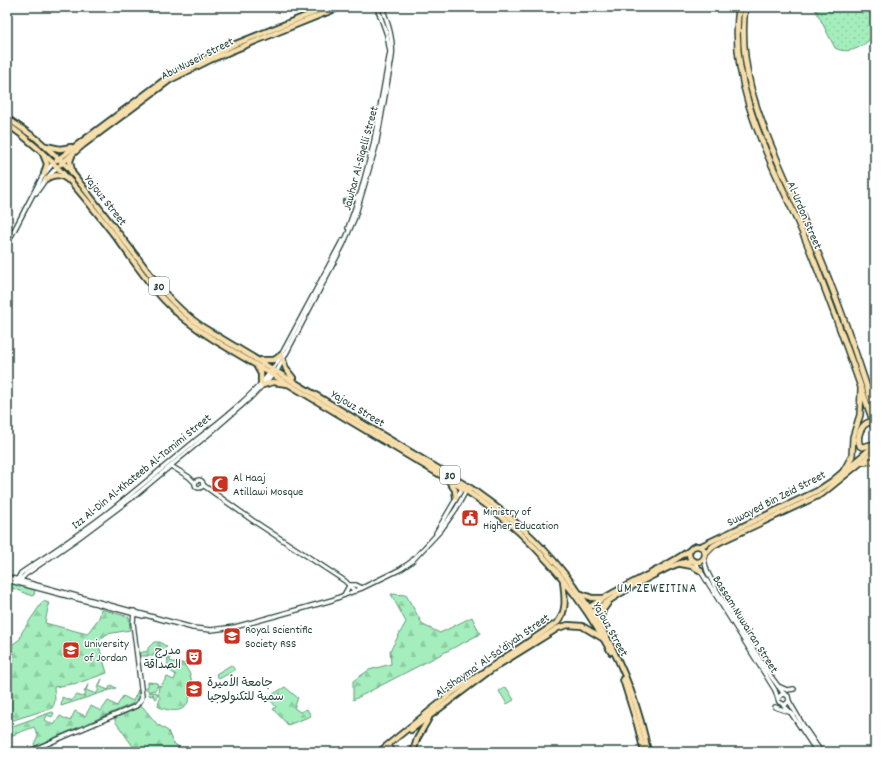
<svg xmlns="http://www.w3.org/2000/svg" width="882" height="759" font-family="Dekko,'Playpen Sans Arabic',sans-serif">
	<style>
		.grass { fill: url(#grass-tufts); stroke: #629678 }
		.forest { fill: url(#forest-firs); stroke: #629678 }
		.park { fill: url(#park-dots); stroke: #629678 }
		.garden { fill: #a4eebd; stroke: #629678 }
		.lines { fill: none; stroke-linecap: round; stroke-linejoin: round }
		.minor-casing { stroke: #1f3d34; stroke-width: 6 }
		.major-casing { stroke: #1f3d34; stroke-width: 8 }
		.highway-casing { stroke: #1f3d34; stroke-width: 8 }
		.minor { stroke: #fff; stroke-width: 3.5 }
		.major { stroke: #f8deab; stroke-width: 4.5 }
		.highway { stroke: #f8deab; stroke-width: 5 }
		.labels { text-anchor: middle; stroke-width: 3; stroke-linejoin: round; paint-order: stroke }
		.shield { fill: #fff; stroke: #627771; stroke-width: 1 }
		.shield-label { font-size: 11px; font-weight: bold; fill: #1f3d34 }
		.street-label { font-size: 12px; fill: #1f3d34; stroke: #fff }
		.poi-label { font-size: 12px; fill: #1f3d34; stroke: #fff; text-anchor: start }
		.neighbourhood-label { font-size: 13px; letter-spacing: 1px; fill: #1f3d34; stroke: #fff }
	</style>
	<defs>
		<pattern id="grass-tufts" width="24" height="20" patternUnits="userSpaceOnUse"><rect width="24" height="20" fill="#a4eebd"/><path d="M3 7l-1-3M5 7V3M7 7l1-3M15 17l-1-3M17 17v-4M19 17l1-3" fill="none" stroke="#8dcda3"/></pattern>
		<pattern id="forest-firs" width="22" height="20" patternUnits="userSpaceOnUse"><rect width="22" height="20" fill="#a4eebd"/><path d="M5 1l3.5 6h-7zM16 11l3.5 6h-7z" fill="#8dcda3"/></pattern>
		<pattern id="park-dots" width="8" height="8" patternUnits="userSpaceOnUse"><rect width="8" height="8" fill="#a4eebd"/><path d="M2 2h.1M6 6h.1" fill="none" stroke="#8dcda3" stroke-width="1.8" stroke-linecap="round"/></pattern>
	</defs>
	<rect width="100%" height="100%" fill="#fff"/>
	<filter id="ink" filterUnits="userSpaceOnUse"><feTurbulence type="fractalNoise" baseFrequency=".025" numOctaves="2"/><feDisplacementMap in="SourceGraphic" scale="8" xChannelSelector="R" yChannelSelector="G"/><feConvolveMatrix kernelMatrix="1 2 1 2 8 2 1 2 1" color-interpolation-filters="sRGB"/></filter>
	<g filter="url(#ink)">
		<polygon class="grass" points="506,687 514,700 507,704 499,691"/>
		<g class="forest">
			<polygon points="7,582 35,590 34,595 32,596 7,586"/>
			<polygon points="391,594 406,595 423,625 440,633 472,617 480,634 353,700 353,681 369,670 391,664 390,651 406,622"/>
			<path d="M43,601L49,603L45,623L87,634L99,618L101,609L129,617L130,630L107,634L100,639L99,646L107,673L78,683L54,687C54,694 57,702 52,708L7,722V645L9,647L20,639L22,632Z"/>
			<polygon points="154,642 160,642 167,647 155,652 153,656 140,656 139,653 148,651 148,648"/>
			<path d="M167,658H170V661L176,663H183L190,674L193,687C190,692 191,697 188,702C183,714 169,711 159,707L158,706L160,698L158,694L156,699L154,698L153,694L152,696L149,695L148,692H151L146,689V687H148V682L157,683L158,686L154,691L152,690L151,692L153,693L155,692L158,694L159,685L161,686L167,677L174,680L176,675L166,668L168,662Z"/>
			<polygon points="102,679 99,686 108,690 111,685 116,688 61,706 62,697 71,701 76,695 84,697 86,693 84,692 89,683 86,690 96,694 99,689 97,688"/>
			<polygon points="285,687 298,698 294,708 300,712 307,709 311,716 288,725 273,709 276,707 268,697"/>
			<path d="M138,690C139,696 138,699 134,703L35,746L34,744L38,736L34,727L10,736L7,728L52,712L54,713L52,717L47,715L45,720L54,725L60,716L70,721L75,711L85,716L91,706L101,711L108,701L117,706L123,696L133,701Z"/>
			<polygon points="142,706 157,724 168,731 173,743 187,752 137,752 115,721 115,718"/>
		</g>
		<path class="park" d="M814,7H875C875,14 876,22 875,29C871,45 849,56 835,48Z"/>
		<polygon class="garden" points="231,665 235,670 219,679 216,674"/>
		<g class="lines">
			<g class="minor-casing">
				<g id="minor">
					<polyline points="36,193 46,179 58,166"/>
					<polyline points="345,202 353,200 358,196"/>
					<polyline points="348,228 361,191 373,146 390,52 387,35 377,7"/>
					<polyline points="7,244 42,177 54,162"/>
					<polyline points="171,466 189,477 195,483"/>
					<circle cx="199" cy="484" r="4"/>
					<polyline points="203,485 252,520 345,581 355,591"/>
					<polyline points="436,533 463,487"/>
					<polyline points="704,559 707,571 717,591 767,671 784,694"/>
					<polyline points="695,562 775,690 779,702 785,705 789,701 788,696 785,694 781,695 778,698"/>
					<polyline points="7,577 193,628 211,630 235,627 304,608 332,600 362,588 401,569 411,562 441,530 456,509 467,489"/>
					<polyline points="7,580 143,616"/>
					<path d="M16,582L21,573C51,553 82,533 111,510C139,488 167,464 195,441C222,420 260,391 278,361L342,241"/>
					<path d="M20,583L22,578L26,574L78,538L137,494L210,433L249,399L277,371L343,245L355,217L376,146L392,57C394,40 388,23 382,7"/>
					<polyline points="350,585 356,585 362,588"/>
					<polyline points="344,595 349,586"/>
					<polyline points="778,686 787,690 794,689"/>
					<polyline points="789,701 804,727 821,752"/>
					<polyline points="783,705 791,713 817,752"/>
					<polyline points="775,707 789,712"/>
					<polyline points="388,744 394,752"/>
					<polyline points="386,746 389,752"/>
					<polyline points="28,752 136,706 141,700 142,696 133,623 134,611"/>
				</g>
			</g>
			<g class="major-casing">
				<g id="major">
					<path d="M7,118L37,139L67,166L163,291C175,305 188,317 204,328L472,489C489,501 506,514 522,528C585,586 632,668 648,752"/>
					<path d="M7,124C52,155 85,197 118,240C134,261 149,285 168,304C182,319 198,330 216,341L459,486C524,527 574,584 611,652"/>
					<polyline points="46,146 60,149 71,147"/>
					<polyline points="43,154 47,164 44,174"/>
					<polyline points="57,160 171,75 233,45 328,7"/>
					<polyline points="61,164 83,145 170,80 210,60 246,45 340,7"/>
					<polyline points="72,171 70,161 72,156"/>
					<path d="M46,179C55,174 60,174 68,180"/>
					<polyline points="261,360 274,360 281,355"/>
					<polyline points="283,360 286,369 293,378"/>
					<polyline points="257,367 261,374 261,382"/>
					<polyline points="263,385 273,382 287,384"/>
					<polyline points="449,481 455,490 456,498"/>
					<circle cx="697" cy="554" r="8"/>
					<polyline points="701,546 817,491 832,481 875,445"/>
					<polyline points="705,554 713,546 720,542 822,494 875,451"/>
					<polyline points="681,564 692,566 701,571"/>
					<polyline points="579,593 592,598 603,598"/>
					<path d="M587,609C619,586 658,573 690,550"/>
					<path d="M590,614C610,599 630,587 652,576C665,569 678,562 693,561"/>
					<polyline points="599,623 603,610 608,603"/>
					<polyline points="623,679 637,724 644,752"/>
					<polyline points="411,730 492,669 558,628 568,625 582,626 604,639"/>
					<path d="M379,752L452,693L558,622C568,609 564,594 563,580"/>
					<polyline points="413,752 417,739 429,718"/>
				</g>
			</g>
			<g class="highway-casing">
				<g id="highway">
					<path d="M739,7C727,93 778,171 809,248C833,307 854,367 875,427"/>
					<path d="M745,7C738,63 756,112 778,162C796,204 816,245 832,288C848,328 861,370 875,411"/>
					<path d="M874,425L870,422C861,424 856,437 860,446L862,447L875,444"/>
					<polyline points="863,462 871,461 875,462"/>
					<polyline points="843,472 852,456 853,437 860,415 861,389"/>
				</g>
			</g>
			<use href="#minor" class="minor"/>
			<use href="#major" class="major"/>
			<use href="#highway" class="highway"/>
		</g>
	</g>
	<defs>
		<g id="mosque-square" transform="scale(0.9)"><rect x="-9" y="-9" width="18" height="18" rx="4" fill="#c8321e" stroke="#fff"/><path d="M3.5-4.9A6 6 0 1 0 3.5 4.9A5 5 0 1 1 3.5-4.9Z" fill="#fff"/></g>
		<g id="civic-square" transform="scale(0.9)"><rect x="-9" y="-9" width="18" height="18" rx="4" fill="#c8321e" stroke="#fff"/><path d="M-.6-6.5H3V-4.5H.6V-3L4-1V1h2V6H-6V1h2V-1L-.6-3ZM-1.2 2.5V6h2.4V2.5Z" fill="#fff"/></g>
		<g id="university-square" transform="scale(0.9)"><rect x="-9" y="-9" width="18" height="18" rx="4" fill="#c8321e" stroke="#fff"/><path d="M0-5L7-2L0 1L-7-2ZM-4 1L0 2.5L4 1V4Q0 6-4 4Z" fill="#fff"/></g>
		<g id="theatre-square" transform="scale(0.9)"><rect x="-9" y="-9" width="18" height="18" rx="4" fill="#c8321e" stroke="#fff"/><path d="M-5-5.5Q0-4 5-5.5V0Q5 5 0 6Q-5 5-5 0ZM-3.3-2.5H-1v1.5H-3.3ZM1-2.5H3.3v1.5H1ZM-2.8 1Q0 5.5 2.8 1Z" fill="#fff"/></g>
	</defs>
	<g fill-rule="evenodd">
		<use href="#mosque-square" x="220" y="484"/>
		<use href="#civic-square" x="470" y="518"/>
		<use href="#university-square" x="232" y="636"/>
		<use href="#university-square" x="71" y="650"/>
		<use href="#theatre-square" x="194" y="657"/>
		<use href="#university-square" x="194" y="689"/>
	</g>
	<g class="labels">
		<g class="shield">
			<rect x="149" y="277" width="20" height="18" rx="3"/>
			<rect x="440" y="466" width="20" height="18" rx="3"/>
		</g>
		<g class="shield-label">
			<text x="159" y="290">30</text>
			<text x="450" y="479">30</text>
		</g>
		<g class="street-label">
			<text transform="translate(197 58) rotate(-27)" y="4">Abu Nuseir Street</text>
			<text transform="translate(360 158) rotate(-75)" y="4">Jawhar Al-Siqelli Street</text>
			<text transform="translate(106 200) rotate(52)" y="4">Yajouz Street</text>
			<text transform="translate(805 215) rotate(67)" y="4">Al-Urdon Street</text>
			<text transform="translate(358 408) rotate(31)" y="4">Yajouz Street</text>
			<text transform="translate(141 471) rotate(-39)" y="4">Izz Al-Din Al-Khateeb Al-Tamimi Street</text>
			<text transform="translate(776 498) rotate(-27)" y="4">Suwayed Bin Zeid Street</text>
			<text transform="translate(746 624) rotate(58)" y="4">Bassam Nuwairan Street</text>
			<text transform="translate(611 629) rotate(61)" y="4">Yajouz Street</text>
			<text transform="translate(492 655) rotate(-35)" y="4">Al-Shayma’ Al-Sa’diyah Street</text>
		</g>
		<g class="poi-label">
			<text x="233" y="481">Al Haaj<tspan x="233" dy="14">Atillawi Mosque</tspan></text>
			<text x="483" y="515">Ministry of<tspan x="483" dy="14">Higher Education</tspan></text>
			<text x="245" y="633">Royal Scientific<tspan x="245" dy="14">Society RSS</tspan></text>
			<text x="84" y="647">University<tspan x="84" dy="14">of Jordan</tspan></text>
			<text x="181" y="654" text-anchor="end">مدرج<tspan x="181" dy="14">الصداقة</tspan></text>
			<text x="207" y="686">جامعة الأميرة<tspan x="207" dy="14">سمية للتكنولوجيا</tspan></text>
		</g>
		<g class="neighbourhood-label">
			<text x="657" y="592">UM ZEWEITINA</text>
		</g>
	</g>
	<rect width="882" height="759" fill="none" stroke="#fff" stroke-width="24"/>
	<rect x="12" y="12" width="858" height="735" fill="none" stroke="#1f3d34" stroke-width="1.5" filter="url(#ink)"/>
</svg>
